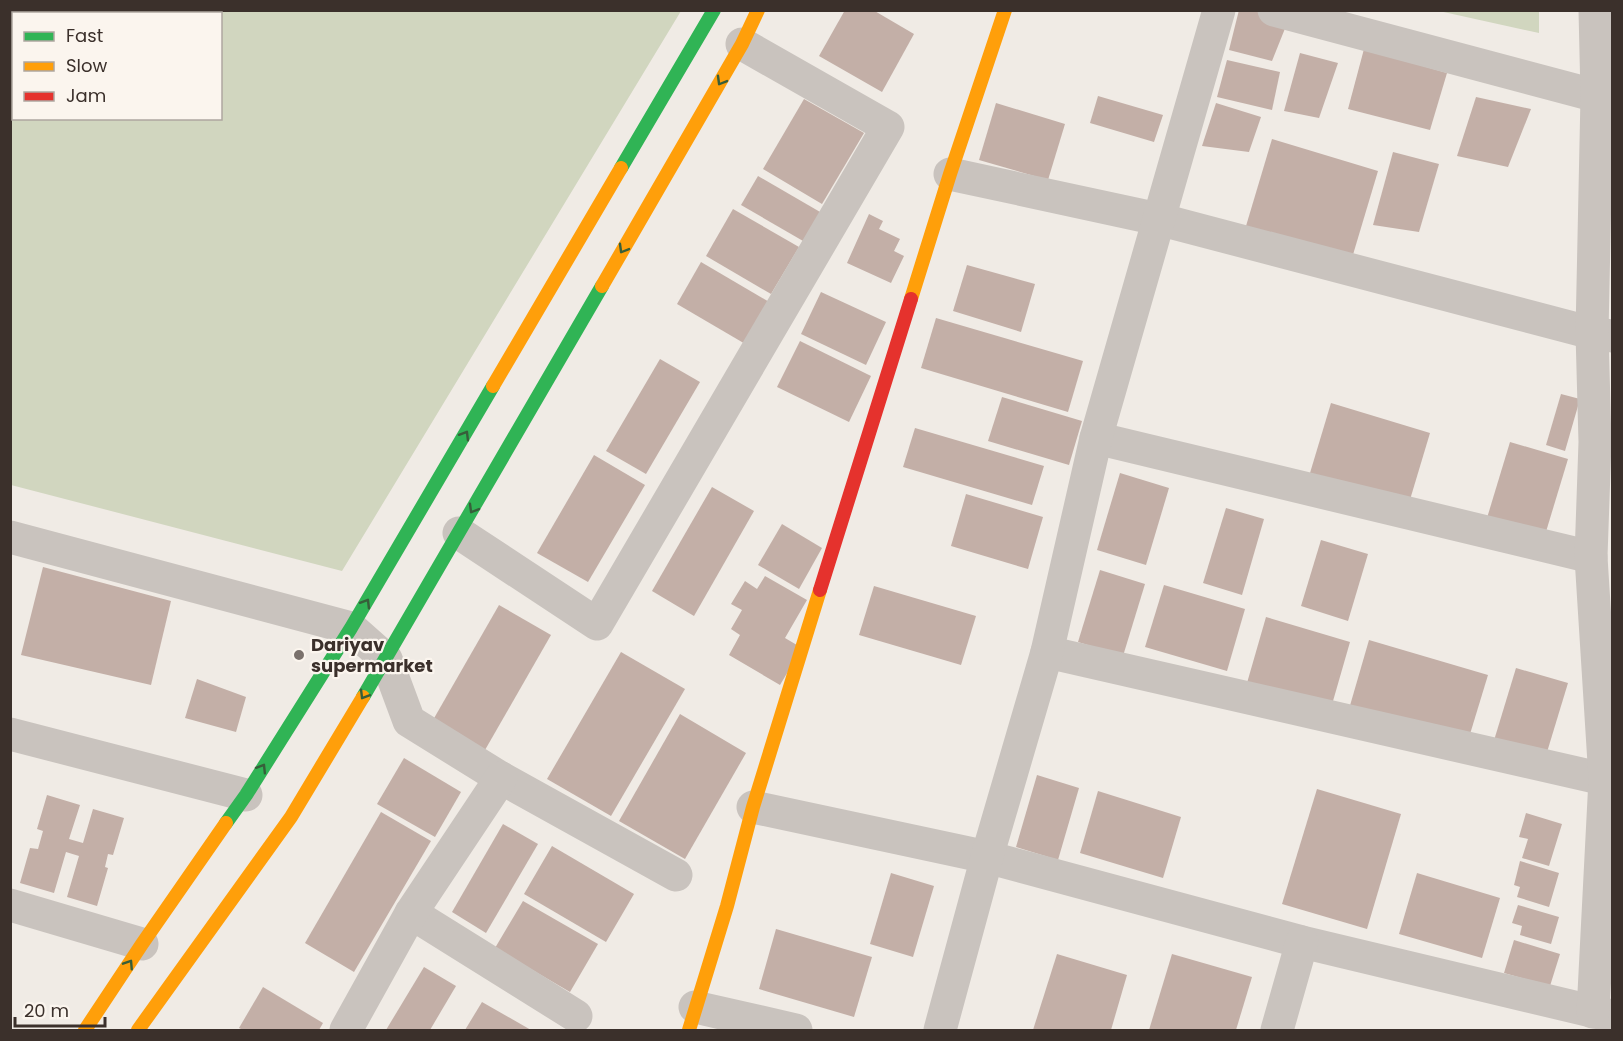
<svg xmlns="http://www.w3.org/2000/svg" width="1623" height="1041" font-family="Poppins,sans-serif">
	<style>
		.green { fill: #d1d6bf; fill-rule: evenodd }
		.building { fill: #c3afa7 }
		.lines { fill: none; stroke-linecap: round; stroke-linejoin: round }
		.street { stroke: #c9c3be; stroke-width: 33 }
		.fast { stroke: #30b455; stroke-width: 14 }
		.slow { stroke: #ff9f0a; stroke-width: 14 }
		.jam { stroke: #e5322d; stroke-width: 14 }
		.oneway { stroke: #375e3a }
		.poi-dot { fill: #7a716c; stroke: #fbf5ee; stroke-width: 2 }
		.labels { text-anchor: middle; stroke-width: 4.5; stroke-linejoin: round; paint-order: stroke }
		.poi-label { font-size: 18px; font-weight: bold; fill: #3b302b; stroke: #fbf5ee; text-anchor: start }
	</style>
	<rect width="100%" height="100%" fill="#f0ebe5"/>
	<g class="green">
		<path d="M10,11L11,10L681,11L342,571L11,485ZM14,14H220V118H14Z"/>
		<polygon points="1439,11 1539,11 1539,33"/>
	</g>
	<g class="building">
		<polygon points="845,10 873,10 914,34 882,92 819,56"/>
		<polygon points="1239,10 1254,10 1288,21 1272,61 1229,50"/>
		<polygon points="1364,49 1447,73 1430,130 1348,109"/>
		<polygon points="1300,53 1338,63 1319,118 1284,111"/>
		<polygon points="1227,60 1280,72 1272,110 1217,97"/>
		<polygon points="1098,96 1163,115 1154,142 1090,123"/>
		<polygon points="1476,97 1531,109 1508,167 1457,156"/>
		<polygon points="804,99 864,133 822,204 763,169"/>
		<polygon points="996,103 1065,124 1048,180 979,160"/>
		<polygon points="1216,103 1261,117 1249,152 1202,146"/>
		<polygon points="1272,139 1378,171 1352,258 1246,226"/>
		<polygon points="1393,152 1439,164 1419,232 1373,225"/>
		<polygon points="758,176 827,216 810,245 741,205"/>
		<polygon points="733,209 799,247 771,294 706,256"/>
		<polygon points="869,214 883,221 879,229 900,239 894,251 904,256 891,283 847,263"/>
		<polygon points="701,262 771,303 747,345 677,304"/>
		<polygon points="967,265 1035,284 1021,332 953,311"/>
		<polygon points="821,292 886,322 866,365 801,334"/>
		<polygon points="936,318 1083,361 1068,412 921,368"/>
		<polygon points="800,341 871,376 849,422 777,387"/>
		<polygon points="660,359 700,382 646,474 606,451"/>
		<polygon points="1561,394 1580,399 1565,451 1546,445"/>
		<polygon points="1002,397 1082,421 1069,465 988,441"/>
		<polygon points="1331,403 1430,433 1409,503 1310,473"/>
		<polygon points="915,428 1044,466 1032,505 903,467"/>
		<polygon points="1510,442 1568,459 1545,535 1487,518"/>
		<polygon points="594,455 645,485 588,582 537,553"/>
		<polygon points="1120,473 1169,488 1146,565 1097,550"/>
		<polygon points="712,487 754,511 694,616 652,591"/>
		<polygon points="966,494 1043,517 1028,569 951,546"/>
		<polygon points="1226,508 1264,519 1242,595 1203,583"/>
		<polygon points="782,524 822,548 799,589 758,565"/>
		<polygon points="1321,540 1368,554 1348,621 1301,606"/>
		<polygon points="43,567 171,601 151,685 21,655"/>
		<polygon points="1100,570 1145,584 1123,656 1078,642"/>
		<polygon points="765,576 807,600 785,638 802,648 780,685 729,655 740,635 731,629 742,610 731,604 745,581 757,589"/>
		<polygon points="1164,585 1245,609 1227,671 1145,647"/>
		<polygon points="874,586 976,616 961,665 859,635"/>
		<polygon points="499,605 551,635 485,750 433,720"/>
		<polygon points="1266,617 1350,642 1331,708 1247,683"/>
		<polygon points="1369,640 1488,675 1467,744 1349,709"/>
		<polygon points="621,652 685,689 611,816 547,779"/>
		<polygon points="1516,668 1568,683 1544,762 1492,747"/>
		<polygon points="197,679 246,697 236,732 185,718"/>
		<polygon points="680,714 746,753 685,859 619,821"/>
		<polygon points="404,758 461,792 435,837 377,804"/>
		<polygon points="1037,775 1079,788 1058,860 1016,847"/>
		<polygon points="1317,789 1401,814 1367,929 1282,904"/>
		<polygon points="1098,791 1181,817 1163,878 1080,853"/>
		<polygon points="47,795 80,805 69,839 83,843 93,809 124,818 113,855 108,854 105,867 108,868 97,906 67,897 79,856 66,852 54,893 20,883 30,848 38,849 43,831 37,829"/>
		<polygon points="381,812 431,841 354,972 305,943"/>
		<polygon points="1526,813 1562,824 1549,866 1522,858 1528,839 1519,837"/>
		<polygon points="503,824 538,844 486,933 452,912"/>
		<polygon points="552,846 634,894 606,942 524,894"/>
		<polygon points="1520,861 1559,873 1549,907 1517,897 1520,887 1514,885"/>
		<polygon points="891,873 934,886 913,957 870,944"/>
		<polygon points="1417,873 1500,898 1482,958 1399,934"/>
		<polygon points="523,901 598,944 570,992 495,948"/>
		<polygon points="1518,905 1559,917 1551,944 1520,935 1522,926 1512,923"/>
		<polygon points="776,929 872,957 854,1017 759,989"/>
		<polygon points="1514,940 1560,954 1550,986 1504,973"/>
		<polygon points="1057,954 1127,975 1111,1030 1033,1030"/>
		<polygon points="1172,954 1252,977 1236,1030 1149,1030"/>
		<polygon points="424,967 456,986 430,1030 386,1030"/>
		<polygon points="263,987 323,1023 319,1030 243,1030 239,1028"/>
		<polygon points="482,1002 531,1030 465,1030"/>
	</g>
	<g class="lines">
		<g class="street">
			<polyline points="1274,10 1597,96"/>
			<polyline points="950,174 1158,219 1592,333 1612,336"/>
			<polyline points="1096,438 1591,557"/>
			<polyline points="459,533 597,624 888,127 742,44"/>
			<polyline points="10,537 351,628 386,659 409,721 501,778 676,875"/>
			<polyline points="1047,652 1612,781"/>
			<polyline points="10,734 246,795"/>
			<polyline points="753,807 987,857 1302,942 1612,1016"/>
			<polyline points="10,905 142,944"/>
			<polyline points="411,913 576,1016"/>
			<polyline points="695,1007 796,1030"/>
			<polyline points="1593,1012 1605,779 1591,557 1595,442 1592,333 1597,96 1595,10"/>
			<polyline points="346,1030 411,913 501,778"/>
			<polyline points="940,1030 987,857 1047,652 1096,438 1219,10"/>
			<polyline points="1277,1030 1302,942"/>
		</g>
		<g class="fast">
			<polyline points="621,168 714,10"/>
			<polyline points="363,697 602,286"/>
			<polyline points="226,823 246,795 351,628 493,386"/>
		</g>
		<g class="slow">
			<polyline points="602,286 742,44 758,10"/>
			<polyline points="911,299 950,174 1005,10"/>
			<polyline points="493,386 621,168"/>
			<polyline points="85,1030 142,944 226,823"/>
			<polyline points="138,1030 291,817 363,697"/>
			<polyline points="689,1030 727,906 753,807 820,590"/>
		</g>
		<polyline class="jam" points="820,590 911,299"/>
	</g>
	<defs><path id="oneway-chevron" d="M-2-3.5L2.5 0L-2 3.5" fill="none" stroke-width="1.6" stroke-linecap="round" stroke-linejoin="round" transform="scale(1.5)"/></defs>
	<g class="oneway">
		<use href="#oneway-chevron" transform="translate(721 81) rotate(120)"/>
		<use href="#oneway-chevron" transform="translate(623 249) rotate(120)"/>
		<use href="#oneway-chevron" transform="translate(465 435) rotate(-59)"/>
		<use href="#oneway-chevron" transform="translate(473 509) rotate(120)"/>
		<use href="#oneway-chevron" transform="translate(366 603) rotate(-59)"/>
		<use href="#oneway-chevron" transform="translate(364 695) rotate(121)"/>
		<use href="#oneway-chevron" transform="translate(262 768) rotate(-58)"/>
		<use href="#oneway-chevron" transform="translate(129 964) rotate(-57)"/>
	</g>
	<circle class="poi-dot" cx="299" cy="655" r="6"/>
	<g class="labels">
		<g class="poi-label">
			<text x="311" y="651">Dariyav<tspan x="311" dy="21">supermarket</tspan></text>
		</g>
	</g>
	<rect width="1623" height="1041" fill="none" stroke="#3b302b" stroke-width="24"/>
	<rect x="12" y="12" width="210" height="108" fill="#fbf5ee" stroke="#aea6a0" stroke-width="1.5"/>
	<rect x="24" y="32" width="30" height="9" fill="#30b455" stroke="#aea6a0" stroke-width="1.5"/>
	<text x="66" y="42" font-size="18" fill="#3b302b">Fast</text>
	<rect x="24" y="62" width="30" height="9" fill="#ff9f0a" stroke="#aea6a0" stroke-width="1.5"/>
	<text x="66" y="72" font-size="18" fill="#3b302b">Slow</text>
	<rect x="24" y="92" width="30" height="9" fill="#e5322d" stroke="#aea6a0" stroke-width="1.5"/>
	<text x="66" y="102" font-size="18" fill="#3b302b">Jam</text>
	<path d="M15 1017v9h90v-9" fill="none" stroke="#3b302b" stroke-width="3"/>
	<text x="24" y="1017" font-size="18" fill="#3b302b" stroke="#fbf5ee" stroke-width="4.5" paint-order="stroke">20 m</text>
</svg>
